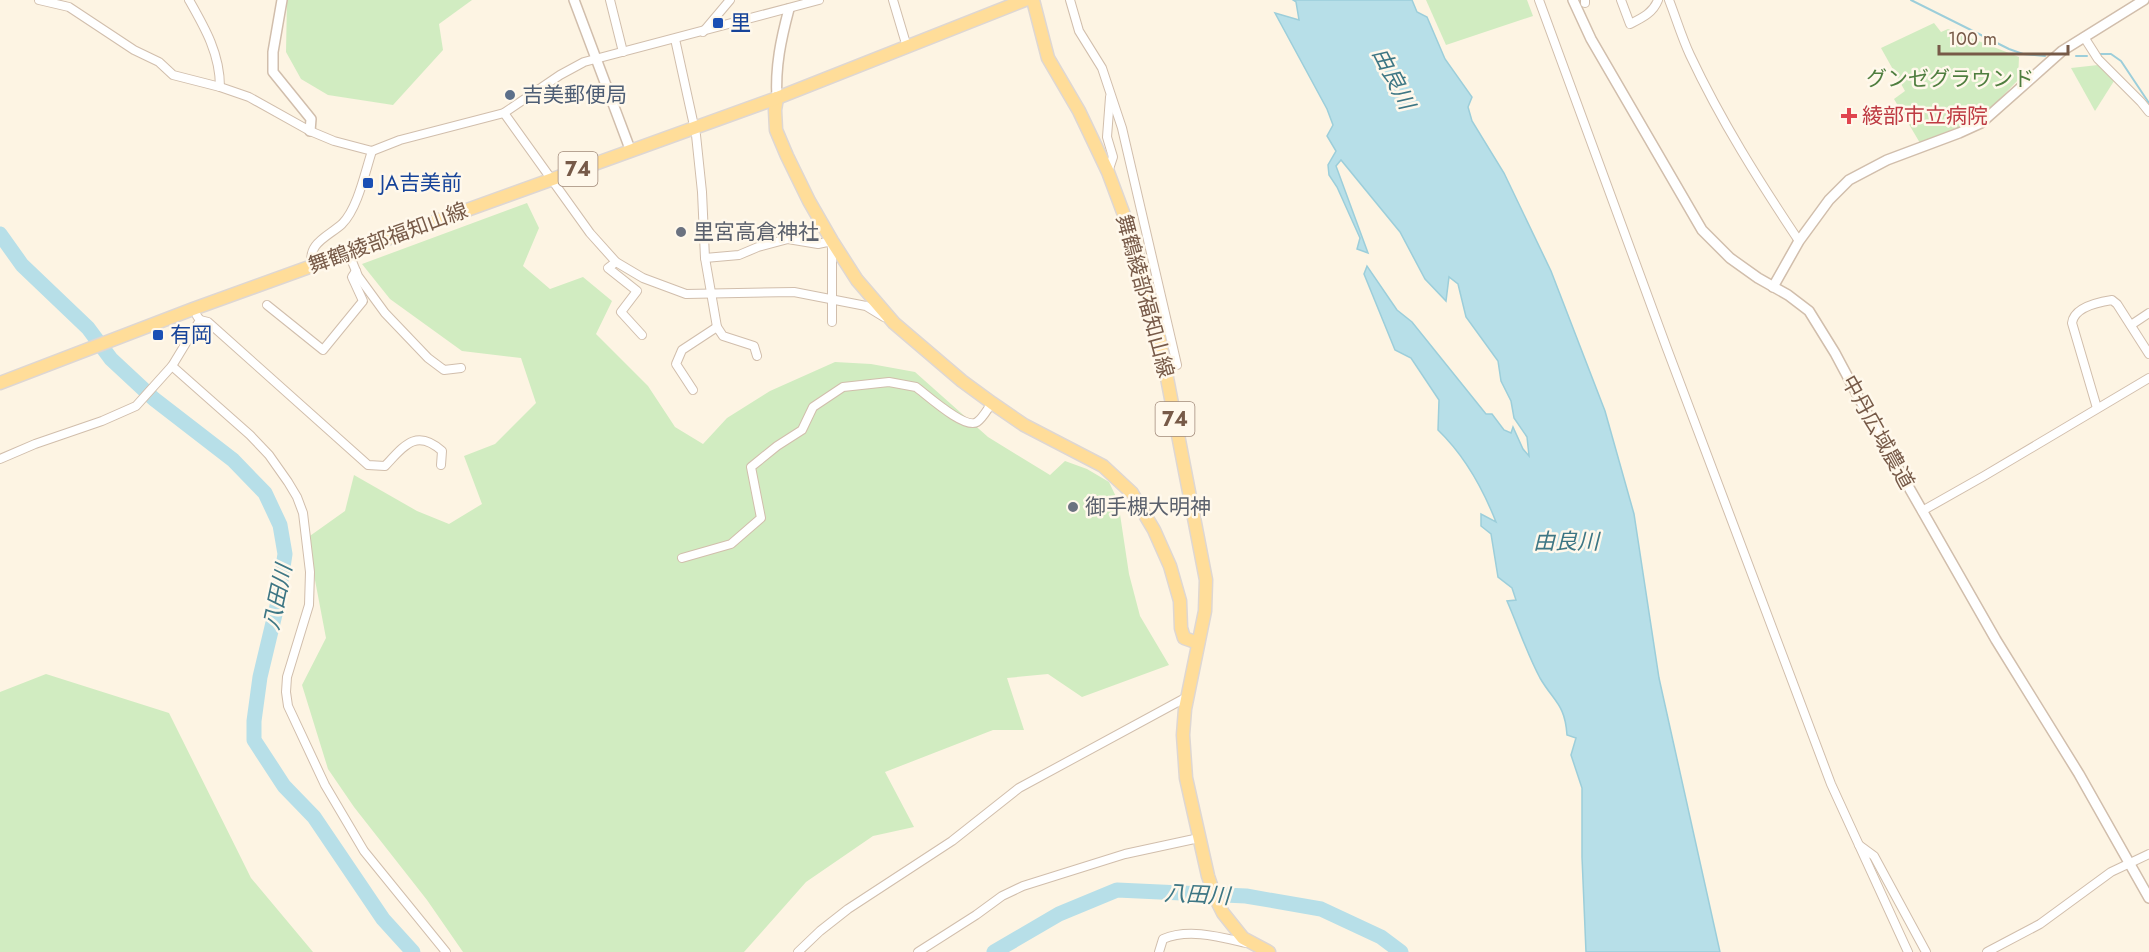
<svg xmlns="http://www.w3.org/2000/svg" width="2149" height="952" font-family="Jost,'Noto Sans JP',sans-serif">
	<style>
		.green { fill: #d1ecc1 }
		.water { fill: #b7dfe8; stroke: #9cceda; stroke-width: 1.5 }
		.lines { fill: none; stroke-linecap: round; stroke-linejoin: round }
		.stream { stroke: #9cceda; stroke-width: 2 }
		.river { stroke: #b7dfe8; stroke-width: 15 }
		.minor-casing { stroke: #d1beac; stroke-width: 10 }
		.tertiary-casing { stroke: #d1beac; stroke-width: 12 }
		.primary-casing { stroke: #ded7d3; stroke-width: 15 }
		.minor { stroke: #fff; stroke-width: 8 }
		.tertiary { stroke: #fff; stroke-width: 9 }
		.primary { stroke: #fd9; stroke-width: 12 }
		.transit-dot { fill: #1a4fb4; stroke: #fff8eb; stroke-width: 2 }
		.service-dot { fill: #5c6f8a; stroke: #fff8eb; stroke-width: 2 }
		.health-dot { fill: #e0444e; stroke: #fff8eb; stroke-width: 2 }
		.worship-dot { fill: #6b7280; stroke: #fff8eb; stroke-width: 2 }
		.labels { text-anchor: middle; stroke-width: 5; stroke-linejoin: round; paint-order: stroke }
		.shield { fill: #fff8eb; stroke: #a08979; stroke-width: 1.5 }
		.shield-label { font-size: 20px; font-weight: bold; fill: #775a48 }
		.transit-label { font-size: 21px; fill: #164399; stroke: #fff8eb; text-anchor: start }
		.park-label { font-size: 21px; fill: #4f7e3f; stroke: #fff8eb }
		.service-label { font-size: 21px; fill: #4e5e75; stroke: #fff8eb; text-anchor: start }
		.health-label { font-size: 21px; fill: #be3a42; stroke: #fff8eb; text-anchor: start }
		.worship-label { font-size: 21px; fill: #5b616d; stroke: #fff8eb; text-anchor: start }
		.street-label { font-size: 21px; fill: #775a48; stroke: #fff8eb }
		.water-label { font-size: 22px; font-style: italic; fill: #3d7684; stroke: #fff8eb }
	</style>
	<rect width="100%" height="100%" fill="#fdf4e3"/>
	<g class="green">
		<polygon points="287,0 472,0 439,24 443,50 393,105 328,95 301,79 286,52"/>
		<polygon points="1426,0 1527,0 1533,16 1446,45"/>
		<polygon points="1934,23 1941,32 1948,29 2019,57 2018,80 1989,110 1966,124 1920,143 1894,99 1905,91 1881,48"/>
		<polygon points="2098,65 2114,81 2095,111 2071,68"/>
		<polygon points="527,203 539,228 523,266 550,289 583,277 612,301 596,334 648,386 675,427 703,444 727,418 770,391 835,362 871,364 915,372 988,437 1050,475 1065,461 1087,469 1109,482 1118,501 1129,574 1140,616 1169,665 1082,697 1048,674 1007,678 1024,730 993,730 885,772 914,827 873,836 806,882 744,952 463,952 427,900 354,807 328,769 302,685 326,638 307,538 345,511 354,475 417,511 449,524 482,504 464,456 495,444 536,403 521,358 462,351 390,299 362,264"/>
		<polygon points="46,674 169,713 251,878 313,952 0,952 0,692"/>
	</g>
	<path class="water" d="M1293,0H1412L1417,12L1427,17L1445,59L1472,97L1468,107L1472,121L1504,173L1551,271L1605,411L1634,514L1659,678L1720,952H1586L1582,857V788L1571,755L1576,738L1567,735C1565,704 1554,702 1540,678C1527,654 1518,626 1507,601L1516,600L1512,588L1498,577L1491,534L1481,526V514L1496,522C1483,489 1464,455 1438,430L1439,400L1411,358L1395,350L1364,274L1367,266L1397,310L1412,322L1486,414H1492L1504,430L1511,433L1513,427L1523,449L1529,456L1527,437L1514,418L1511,401L1501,381L1498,361L1466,317L1458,284L1449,277L1446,301L1425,279L1400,232L1341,160L1336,166L1368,253L1357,249L1360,238L1337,187L1329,175L1328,165L1336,151L1327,136L1333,125L1327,109L1275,13L1299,20L1296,2Z"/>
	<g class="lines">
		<g class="stream">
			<polyline points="1911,0 2009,49 2023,54 2045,56"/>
			<polyline points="2100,54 2111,54 2121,61 2149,103"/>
			<polyline points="2076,56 2087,56"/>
		</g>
		<g class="river">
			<polyline points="0,234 22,265 88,328 111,359 154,399 233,460 265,493 280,525 285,554 277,606 260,677 254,721 254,740 284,786 314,817 383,919 413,952"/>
			<polyline points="994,952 1059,914 1117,890 1246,896 1321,909 1381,937 1401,952"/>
		</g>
		<g class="minor-casing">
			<g id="minor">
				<polyline points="39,0 69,7 134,50 159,62 173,75 220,87 249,97 310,131 334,141 372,151 400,140 504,113 560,75 584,62 819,0"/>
				<path d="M189,0C205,28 220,54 220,87"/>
				<polyline points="610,0 623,52"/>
				<polyline points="893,0 907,47"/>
				<polyline points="1070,0 1079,31 1102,68 1122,128 1177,365"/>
				<polyline points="1539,0 1666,346 1831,784 1908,952"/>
				<polyline points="1585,0 1585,3"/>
				<path d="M1621,0L1630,24C1642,18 1653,13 1658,0"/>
				<path d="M1669,0C1676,18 1682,38 1690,55C1721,121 1759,181 1799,241"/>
				<polyline points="703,32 730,0"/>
				<polyline points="2084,37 2098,59 2141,102 2149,112"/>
				<polyline points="675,39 696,135 702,192 705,258 717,327 723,336 754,346 757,356"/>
				<polyline points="504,113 590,233 616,262 643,278 686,294 794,292 866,306 884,317"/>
				<polyline points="1108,172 1113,157 1107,137 1110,97"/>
				<polyline points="349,254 358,276 385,313 428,358 444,370 461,368"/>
				<polyline points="705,258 739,255 758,247 788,239 818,244 832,241 832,322"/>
				<polyline points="616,262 608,268 637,291 621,312 642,335"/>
				<path d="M313,266C305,244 329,236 342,224C358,208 365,172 372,151"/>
				<polyline points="267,305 323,350 363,301 352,277 356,271"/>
				<path d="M200,320L208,322L368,465L385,466C404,446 416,428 442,451L441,465"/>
				<polyline points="2131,325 2149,313"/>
				<polyline points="172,366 250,435 269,455 288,482 297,497 303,513 310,572 309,605 287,677 286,692 288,706 325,785 364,851 446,952"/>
				<polyline points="693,390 676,364 682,350 717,327"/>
				<path d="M2097,408L2072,323C2074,307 2099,302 2112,300L2117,304L2149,354"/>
				<polyline points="0,459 35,444 102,421 136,406 172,366 200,320 197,316"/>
				<polyline points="1922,511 1984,476 2149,378"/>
				<path d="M682,558L731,544L761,518L751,467L777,446L802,430L813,407L843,387L889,382L916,387C927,395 965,430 977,422C983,418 988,408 992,403"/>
				<polyline points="1859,845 1874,856 1926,952"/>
				<polyline points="798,952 820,931 848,909 952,841 1019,788 1187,697"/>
				<polyline points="918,952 976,915 1002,896 1023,886 1125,854 1199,838"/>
				<path d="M1159,952L1163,939C1189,928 1220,937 1246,943"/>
				<polyline points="1987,952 2040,924 2111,872 2149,854"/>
			</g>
		</g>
		<g class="tertiary-casing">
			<g id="tertiary">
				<polyline points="282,0 273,52 273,72 311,119 310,131"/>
				<polyline points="574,0 630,149"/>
				<polyline points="1573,0 1591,39 1702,230 1730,258 1758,278 1788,295 1809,311 1835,353 1875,428 1996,640 2079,774 2149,898"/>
				<path d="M777,98C775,67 781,39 789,9"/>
				<polyline points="1773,287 1799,241 1829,200 1849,180 1887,160 1959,133 1981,123 2062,51 2144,0"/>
			</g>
		</g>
		<g class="primary-casing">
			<g id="primary">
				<polyline points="1033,0 1048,58 1079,111 1108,172 1133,239 1157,326 1206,580 1205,611 1185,709 1183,735 1186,778 1208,876 1215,897 1223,913 1243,938 1269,952"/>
				<polyline points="777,98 775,110 776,130 787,156 809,201 832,241 857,280 894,323 962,381 992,403 1024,425 1103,466 1132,493 1154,530 1170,566 1180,601 1181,628 1184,638 1198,643"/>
				<polyline points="0,383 193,309 777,98 1025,0"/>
			</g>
		</g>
		<use href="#minor" class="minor"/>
		<use href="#tertiary" class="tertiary"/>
		<use href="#primary" class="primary"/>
	</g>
	<g class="transit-dot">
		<rect x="712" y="17" width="12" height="12" rx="3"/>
		<rect x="362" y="177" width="12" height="12" rx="3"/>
		<rect x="152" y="329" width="12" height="12" rx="3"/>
	</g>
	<circle class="service-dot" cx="510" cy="95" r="6"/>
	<path class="health-dot" d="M1846 107h6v6h6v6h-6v6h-6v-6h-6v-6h6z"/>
	<g class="worship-dot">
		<circle cx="681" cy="232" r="6"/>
		<circle cx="1073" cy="507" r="6"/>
	</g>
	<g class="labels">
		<g class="shield">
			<rect x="558.5" y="152" width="39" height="34" rx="4.5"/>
			<rect x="1155.5" y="402" width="39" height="34" rx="4.5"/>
		</g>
		<g class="shield-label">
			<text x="578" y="176">74</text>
			<text x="1175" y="426">74</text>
		</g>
		<g class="transit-label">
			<text x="730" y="30">里</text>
			<text x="380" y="190">JA吉美前</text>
			<text x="170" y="342">有岡</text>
		</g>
		<g class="park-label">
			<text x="1950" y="86">グンゼグラウンド</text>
		</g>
		<g class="service-label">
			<text x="522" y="102">吉美郵便局</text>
		</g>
		<g class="health-label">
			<text x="1862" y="123">綾部市立病院</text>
		</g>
		<g class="worship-label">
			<text x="693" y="239">里宮高倉神社</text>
			<text x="1085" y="514">御手槻大明神</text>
		</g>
		<g class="street-label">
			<text transform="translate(388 238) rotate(-20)" y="7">舞鶴綾部福知山線</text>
			<text transform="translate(1145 296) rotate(75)" y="7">舞鶴綾部福知山線</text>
			<text transform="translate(1878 432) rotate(61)" y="7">中丹広域農道</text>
		</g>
		<g class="water-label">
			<text transform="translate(1394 78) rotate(63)" y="8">由良川</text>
			<text x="1566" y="549">由良川</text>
			<text transform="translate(277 597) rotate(-78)" y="8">八田川</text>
			<text transform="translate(1197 894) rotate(3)" y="8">八田川</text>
		</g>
	</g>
	<path d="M1939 45v9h129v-9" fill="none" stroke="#775a48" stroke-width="3"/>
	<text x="1948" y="45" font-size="18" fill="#775a48" stroke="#fff8eb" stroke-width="4.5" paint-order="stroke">100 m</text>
</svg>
